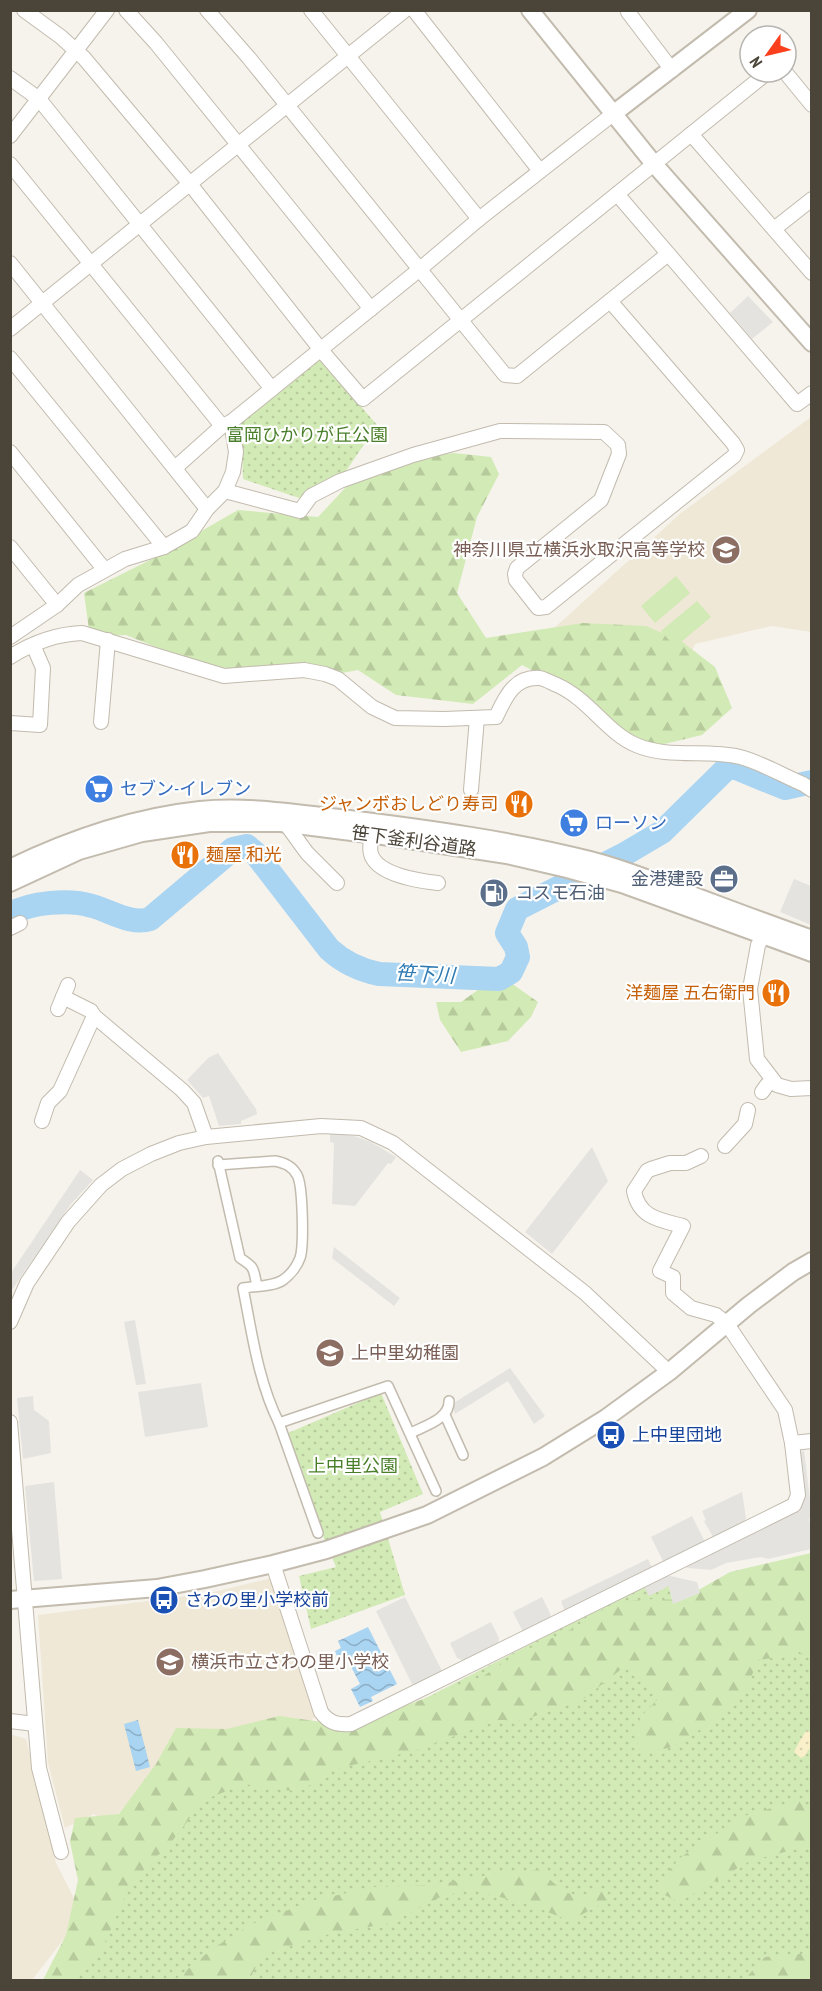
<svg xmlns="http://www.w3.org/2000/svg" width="822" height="1991" font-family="'PT Sans Narrow','Noto Sans JP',sans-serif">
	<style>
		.education { fill: #efe8d6 }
		.green { fill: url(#green-dots) }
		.forest { fill: url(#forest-firs) }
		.sand { fill: url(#sand-dots) }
		.pitch { fill: #d2eab5 }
		.parking { fill: #e5e3e0 }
		.water { fill: url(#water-waves) }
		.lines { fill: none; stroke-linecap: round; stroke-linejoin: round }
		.river { stroke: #a9d4f2; stroke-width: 24 }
		.pedestrian-casing { stroke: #c2bbae; stroke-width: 12 }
		.minor-casing { stroke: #c2bbae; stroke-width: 16 }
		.tertiary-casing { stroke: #c2bbae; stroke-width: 20 }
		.pedestrian { stroke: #fff; stroke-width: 9 }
		.minor { stroke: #fff; stroke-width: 14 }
		.tertiary { stroke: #fff; stroke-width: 16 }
		.labels { text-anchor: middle; stroke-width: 4.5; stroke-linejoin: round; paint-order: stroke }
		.park-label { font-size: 18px; fill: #4a7f2a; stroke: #fff }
		.education-label { font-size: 18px; fill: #785e54; stroke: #fff; text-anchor: start }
		.shop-label { font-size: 18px; fill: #366cbe; stroke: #fff; text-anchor: start }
		.food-label { font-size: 18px; fill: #c56008; stroke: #fff; text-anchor: end }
		.street-label { font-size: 18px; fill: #4b4439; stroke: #fff }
		.service-label { font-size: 18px; fill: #4e5e75; stroke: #fff; text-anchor: end }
		.transit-label { font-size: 18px; fill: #164399; stroke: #fff; text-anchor: start }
		.water-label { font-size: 20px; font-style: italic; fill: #2e7ab2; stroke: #fff }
	</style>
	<defs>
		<pattern id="green-dots" width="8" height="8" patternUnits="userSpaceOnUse" patternTransform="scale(1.5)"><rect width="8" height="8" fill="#d2eab5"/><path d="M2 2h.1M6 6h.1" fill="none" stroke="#b6ca9c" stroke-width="1.8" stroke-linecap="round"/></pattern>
		<pattern id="forest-firs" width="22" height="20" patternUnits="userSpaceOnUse" patternTransform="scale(1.5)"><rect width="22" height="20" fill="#d2eab5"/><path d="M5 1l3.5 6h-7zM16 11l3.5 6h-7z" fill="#b6ca9c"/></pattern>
		<pattern id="sand-dots" width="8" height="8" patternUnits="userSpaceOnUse" patternTransform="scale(1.5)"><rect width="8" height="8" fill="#f9efc9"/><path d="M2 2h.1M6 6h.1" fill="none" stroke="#d7cead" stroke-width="1.8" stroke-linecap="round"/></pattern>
		<pattern id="water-waves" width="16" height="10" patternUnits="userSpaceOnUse" patternTransform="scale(1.5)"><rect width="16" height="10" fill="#a9d4f2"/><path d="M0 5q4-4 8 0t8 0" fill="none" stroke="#8caec5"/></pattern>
	</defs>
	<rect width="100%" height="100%" fill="#f6f3ec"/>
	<g class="education">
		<polygon points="811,417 811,632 772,626 695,644 684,671 552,630 681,513"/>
		<polygon points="272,1578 316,1715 304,1730 147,1783 106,1827 94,1814 65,1828 48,1763 38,1615 210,1593"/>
		<polygon points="10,1734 26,1739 56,1863 76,1902 80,1918 32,1980 11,1980"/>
	</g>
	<g class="green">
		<polygon points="320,359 377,425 344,474 299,498 243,479 241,422"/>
		<polygon points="381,1393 423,1494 380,1512 405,1595 311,1629 299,1576 336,1567 281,1436"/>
		<polygon points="644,1586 669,1586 673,1604 811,1606 811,1980 70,1980 133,1828 348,1738"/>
	</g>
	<g class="forest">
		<polygon points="454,453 491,457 499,474 477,517 457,593 486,638 583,623 646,626 681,641 715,667 732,708 702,735 656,746 621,729 595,702 522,665 473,704 396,695 358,670 310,679 198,664 126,635 90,637 84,593 158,556 238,510 318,517 362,470 416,458"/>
		<polygon points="511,983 538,1002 531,1017 508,1041 461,1052 440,1020 436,1002 461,1002 482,987"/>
		<path d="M811,1553V1652L758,1660L746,1690L713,1722L671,1747L641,1755C631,1722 637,1721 659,1698L624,1667L582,1700L523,1720H498L414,1751L335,1769L299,1792L244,1784L204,1800L173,1840L131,1883L103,1947L74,1980H43L66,1935L78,1880L70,1842L75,1818L119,1814L156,1764L176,1728L227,1729L279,1716L351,1726L482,1677L517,1654L572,1629L615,1603L646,1599L681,1600L730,1572Z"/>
		<polygon points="800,1800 811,1811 811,1845 750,1861 679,1902 653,1889 681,1857 744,1816"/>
		<path d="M539,1870C566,1893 568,1902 604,1889L610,1899L570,1921L533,1906L471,1889L440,1897L391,1923L333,1933L263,1954L249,1980H175L212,1949L252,1924L311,1901L374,1887L434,1885L494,1874Z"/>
		<polygon points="811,1953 811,1980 744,1980 765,1957"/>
	</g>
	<path class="sand" d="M807,1730L811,1733V1749L808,1750L806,1755L801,1758L794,1752C799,1743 801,1737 807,1730Z"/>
	<g class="pitch">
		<polygon points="676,576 690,593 655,623 641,606"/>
		<polygon points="697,601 711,617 675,647 661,631"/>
	</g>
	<g class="parking">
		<polygon points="748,296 773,322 752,339 730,313"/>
		<polygon points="794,879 811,886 811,925 780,912"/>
		<polygon points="218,1053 256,1109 257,1114 241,1121 241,1124 219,1126 209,1096 203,1098 187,1080 208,1058"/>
		<polygon points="330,1133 354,1136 371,1142 396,1157 391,1164 388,1163 355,1206 332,1204 334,1143 330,1142"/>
		<polygon points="592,1147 608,1181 552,1254 525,1232"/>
		<polygon points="80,1170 93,1180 71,1204 11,1291 11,1273"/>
		<polygon points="334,1247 400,1298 394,1306 332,1258"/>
		<polygon points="135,1320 146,1384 136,1385 124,1322"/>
		<polygon points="510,1368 545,1416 534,1424 508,1381 455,1414 452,1404"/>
		<polygon points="201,1383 208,1427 145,1437 138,1392"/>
		<polygon points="33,1396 34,1410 49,1421 51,1453 23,1459 17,1398"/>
		<polygon points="804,1450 811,1508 811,1517 809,1519 811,1527 811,1549 768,1559 761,1557 726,1563 711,1570 687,1568 687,1565 791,1514 799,1454"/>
		<polygon points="54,1482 62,1579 34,1581 25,1486"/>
		<polygon points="742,1492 746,1518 743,1524 716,1537 713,1537 704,1521 706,1520 702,1511"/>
		<polygon points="692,1516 705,1542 664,1563 651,1537"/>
		<polygon points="648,1559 653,1570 565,1612 561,1601"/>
		<polygon points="666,1575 697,1582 700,1593 673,1604 669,1586 649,1596 644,1586"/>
		<polygon points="405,1597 442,1671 413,1686 376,1611"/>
		<polygon points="542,1597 551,1615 547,1620 523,1632 513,1612"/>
		<polygon points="491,1622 499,1638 498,1644 464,1661 457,1658 450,1643"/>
	</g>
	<g class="water">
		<polygon points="368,1627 397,1684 371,1697 373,1701 360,1707 351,1689 360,1684 344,1653 337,1656 335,1651 341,1648 338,1641"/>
		<polygon points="138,1720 150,1767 136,1771 124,1724"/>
	</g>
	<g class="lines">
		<path class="river" d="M10,914C31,902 70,899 92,906C111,911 131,925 150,919L233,849L247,846L255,853L329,949C344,963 360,970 379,974L499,979L511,972L518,957L516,947L507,933L517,909L623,855L662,832L727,768H736L785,788L812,782"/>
		<g class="pedestrian-casing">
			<g id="pedestrian">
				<path d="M218,1161L240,1258C256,1268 253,1269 257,1286"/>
				<path d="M218,1165L275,1161C285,1163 292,1166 297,1175C303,1185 304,1247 300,1258C297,1266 290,1275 283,1280C273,1287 255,1286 243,1288C252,1333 258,1381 279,1423L318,1533"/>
				<polyline points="445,1415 463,1455"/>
				<polyline points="279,1423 388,1386 436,1491"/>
				<path d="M411,1433C424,1426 450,1419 449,1401"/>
			</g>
		</g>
		<g class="minor-casing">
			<g id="minor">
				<polyline points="24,10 61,37 84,58 190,184 321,350 363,399 768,72"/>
				<polyline points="126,10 156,43 371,309"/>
				<polyline points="207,10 249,58 505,375 517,376 668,254"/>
				<polyline points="311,10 479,219"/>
				<polyline points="414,10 540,171"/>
				<polyline points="628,12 672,70"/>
				<polyline points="785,72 812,105"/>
				<polyline points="10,78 39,99 272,389"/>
				<polyline points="691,134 812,273"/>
				<polyline points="10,136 107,10"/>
				<polyline points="10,164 222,426"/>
				<polyline points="617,194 797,404 812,393"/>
				<polyline points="774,229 812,199"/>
				<polyline points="10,263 207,509"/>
				<polyline points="10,329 405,10"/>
				<polyline points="10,358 164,547"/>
				<polyline points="10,452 104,569"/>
				<polyline points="175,468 222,426 231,422 420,269 479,219 613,114"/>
				<polyline points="225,491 300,511 311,496 340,481 413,455 500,431 604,432 618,445 619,454 601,500 517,568 515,574 516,580 538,608 546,607 734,456 737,450 733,443 610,301"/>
				<polyline points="10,547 57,605"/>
				<polyline points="10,637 57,605 78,585 125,559 164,547 192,531 207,509 225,491 233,472 236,452 231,422"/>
				<path d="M10,657C32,643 56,634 82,633L224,676L304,670L325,674L338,679L372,707L395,718L444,719L496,717C505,698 514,676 540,678C545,679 552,683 557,685C590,700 606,732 636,745C668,759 707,749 740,757C760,762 784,776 803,784L812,790"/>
				<polyline points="101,722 108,640"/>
				<polyline points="10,723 40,725 43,668 33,645"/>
				<polyline points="471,790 477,718"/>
				<polyline points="286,824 307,853 337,883"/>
				<path d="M372,834C371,840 369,848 371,854C377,875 420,881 438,883"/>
				<polyline points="10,928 20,923"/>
				<polyline points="764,935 758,945 750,989 757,1059 777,1085 791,1089 812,1088"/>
				<polyline points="58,1009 68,985"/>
				<polyline points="94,1016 182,1090 194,1103 206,1137"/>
				<polyline points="762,1092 767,1085"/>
				<polyline points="42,1121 48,1103 60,1091 94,1016 91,1011 63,997"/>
				<polyline points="725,1146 745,1124 748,1110"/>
				<polyline points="10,1322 27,1283 68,1222 101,1185 122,1169 151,1154 179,1143 206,1137 321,1126 361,1128 393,1143 585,1293 669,1372"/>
				<polyline points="10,1422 39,1768 61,1852"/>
				<polyline points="792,1443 812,1441"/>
				<path d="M273,1564L321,1712C329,1723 337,1725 351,1724L794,1505L798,1495L792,1443L785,1410L727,1324L716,1315L691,1308L673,1293V1277L660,1271L683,1226C660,1220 639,1218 634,1191L647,1171L651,1169L670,1163H686L701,1156"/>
				<polyline points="10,1721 35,1724"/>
			</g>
		</g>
		<g class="tertiary-casing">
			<g id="tertiary">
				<polyline points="530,10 654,164 812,343"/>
				<polyline points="613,114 748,10"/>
				<path d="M10,868C70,839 134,817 200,810C250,805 299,814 349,819C429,829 511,840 590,860C622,868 653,881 684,892C727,908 769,924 812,939"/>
				<polyline points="10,883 79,851 142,833 209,823 281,823 383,836 507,855 567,869 622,884 812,953"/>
				<polyline points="10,1600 157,1588 205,1579 273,1564 326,1550 427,1515 543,1457 606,1418 669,1372 749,1305 793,1272 812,1261"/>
			</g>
		</g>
		<use href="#pedestrian" class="pedestrian"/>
		<use href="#minor" class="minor"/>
		<use href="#tertiary" class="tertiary"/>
	</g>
	<defs>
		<g id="school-disc" transform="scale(1.5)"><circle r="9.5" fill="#8d6e63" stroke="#fff"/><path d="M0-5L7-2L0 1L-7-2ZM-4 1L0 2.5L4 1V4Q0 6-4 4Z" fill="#fff"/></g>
		<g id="supermarket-disc" transform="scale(1.5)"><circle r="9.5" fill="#3f7fe0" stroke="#fff"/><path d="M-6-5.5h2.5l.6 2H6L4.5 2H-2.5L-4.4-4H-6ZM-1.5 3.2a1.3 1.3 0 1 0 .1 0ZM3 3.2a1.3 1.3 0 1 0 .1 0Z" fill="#fff"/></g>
		<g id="restaurant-disc" transform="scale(1.5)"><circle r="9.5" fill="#e8710a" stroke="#fff"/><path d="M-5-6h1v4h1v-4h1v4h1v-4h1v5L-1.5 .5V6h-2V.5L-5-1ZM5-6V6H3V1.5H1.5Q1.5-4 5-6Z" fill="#fff"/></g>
		<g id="office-disc" transform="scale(1.5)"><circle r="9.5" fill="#5c6f8a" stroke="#fff"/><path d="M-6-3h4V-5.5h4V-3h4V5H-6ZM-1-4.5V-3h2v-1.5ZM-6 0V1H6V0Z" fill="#fff"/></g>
		<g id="fuel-disc" transform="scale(1.5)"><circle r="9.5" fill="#5c6f8a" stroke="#fff"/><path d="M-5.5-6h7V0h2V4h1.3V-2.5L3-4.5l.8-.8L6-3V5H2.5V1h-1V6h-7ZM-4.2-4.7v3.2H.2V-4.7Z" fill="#fff"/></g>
		<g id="bus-disc" transform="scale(1.5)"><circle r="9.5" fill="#1a4fb4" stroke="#fff"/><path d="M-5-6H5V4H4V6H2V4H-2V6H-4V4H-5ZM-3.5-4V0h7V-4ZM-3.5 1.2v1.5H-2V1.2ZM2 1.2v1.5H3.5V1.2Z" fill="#fff"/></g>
	</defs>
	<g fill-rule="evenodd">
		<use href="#school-disc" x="726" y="550"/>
		<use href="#supermarket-disc" x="99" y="789"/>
		<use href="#restaurant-disc" x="519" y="804"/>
		<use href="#supermarket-disc" x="574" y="823"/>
		<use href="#restaurant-disc" x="185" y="855"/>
		<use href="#office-disc" x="724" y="879"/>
		<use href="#fuel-disc" x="494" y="893"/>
		<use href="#restaurant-disc" x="776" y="993"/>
		<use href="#school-disc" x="330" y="1353"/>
		<use href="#bus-disc" x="611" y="1435"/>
		<use href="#bus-disc" x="164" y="1600"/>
		<use href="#school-disc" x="170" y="1662"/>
	</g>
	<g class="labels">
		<g class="park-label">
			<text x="307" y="441">富岡ひかりが丘公園</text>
			<text x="353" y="1472">上中里公園</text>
		</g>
		<g class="education-label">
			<text x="705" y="556" text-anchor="end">神奈川県立横浜氷取沢高等学校</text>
			<text x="351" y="1359">上中里幼稚園</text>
			<text x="191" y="1668">横浜市立さわの里小学校</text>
		</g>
		<g class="shop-label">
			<text x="120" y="795">セブン-イレブン</text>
			<text x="595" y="829">ローソン</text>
		</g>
		<g class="food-label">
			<text x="498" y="810">ジャンボおしどり寿司</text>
			<text x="206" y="861" text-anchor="start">麺屋 和光</text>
			<text x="755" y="999">洋麺屋 五右衛門</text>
		</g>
		<g class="street-label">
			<text transform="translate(414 841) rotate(8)" y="6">笹下釜利谷道路</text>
		</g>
		<g class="service-label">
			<text x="703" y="885">金港建設</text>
			<text x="515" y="899" text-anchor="start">コスモ石油</text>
		</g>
		<g class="transit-label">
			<text x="632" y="1441">上中里団地</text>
			<text x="185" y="1606">さわの里小学校前</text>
		</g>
		<g class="water-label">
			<text transform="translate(425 974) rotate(3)" y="7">笹下川</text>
		</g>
	</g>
	<rect width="822" height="1991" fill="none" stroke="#4b4439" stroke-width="24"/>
	<g transform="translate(768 54) rotate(236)"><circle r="28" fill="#ffffff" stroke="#b7b4b0" stroke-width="1.5"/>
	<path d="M0-4.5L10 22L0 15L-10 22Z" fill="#fc3f1d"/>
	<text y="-9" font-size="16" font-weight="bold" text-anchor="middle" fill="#4b4439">N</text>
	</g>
</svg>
